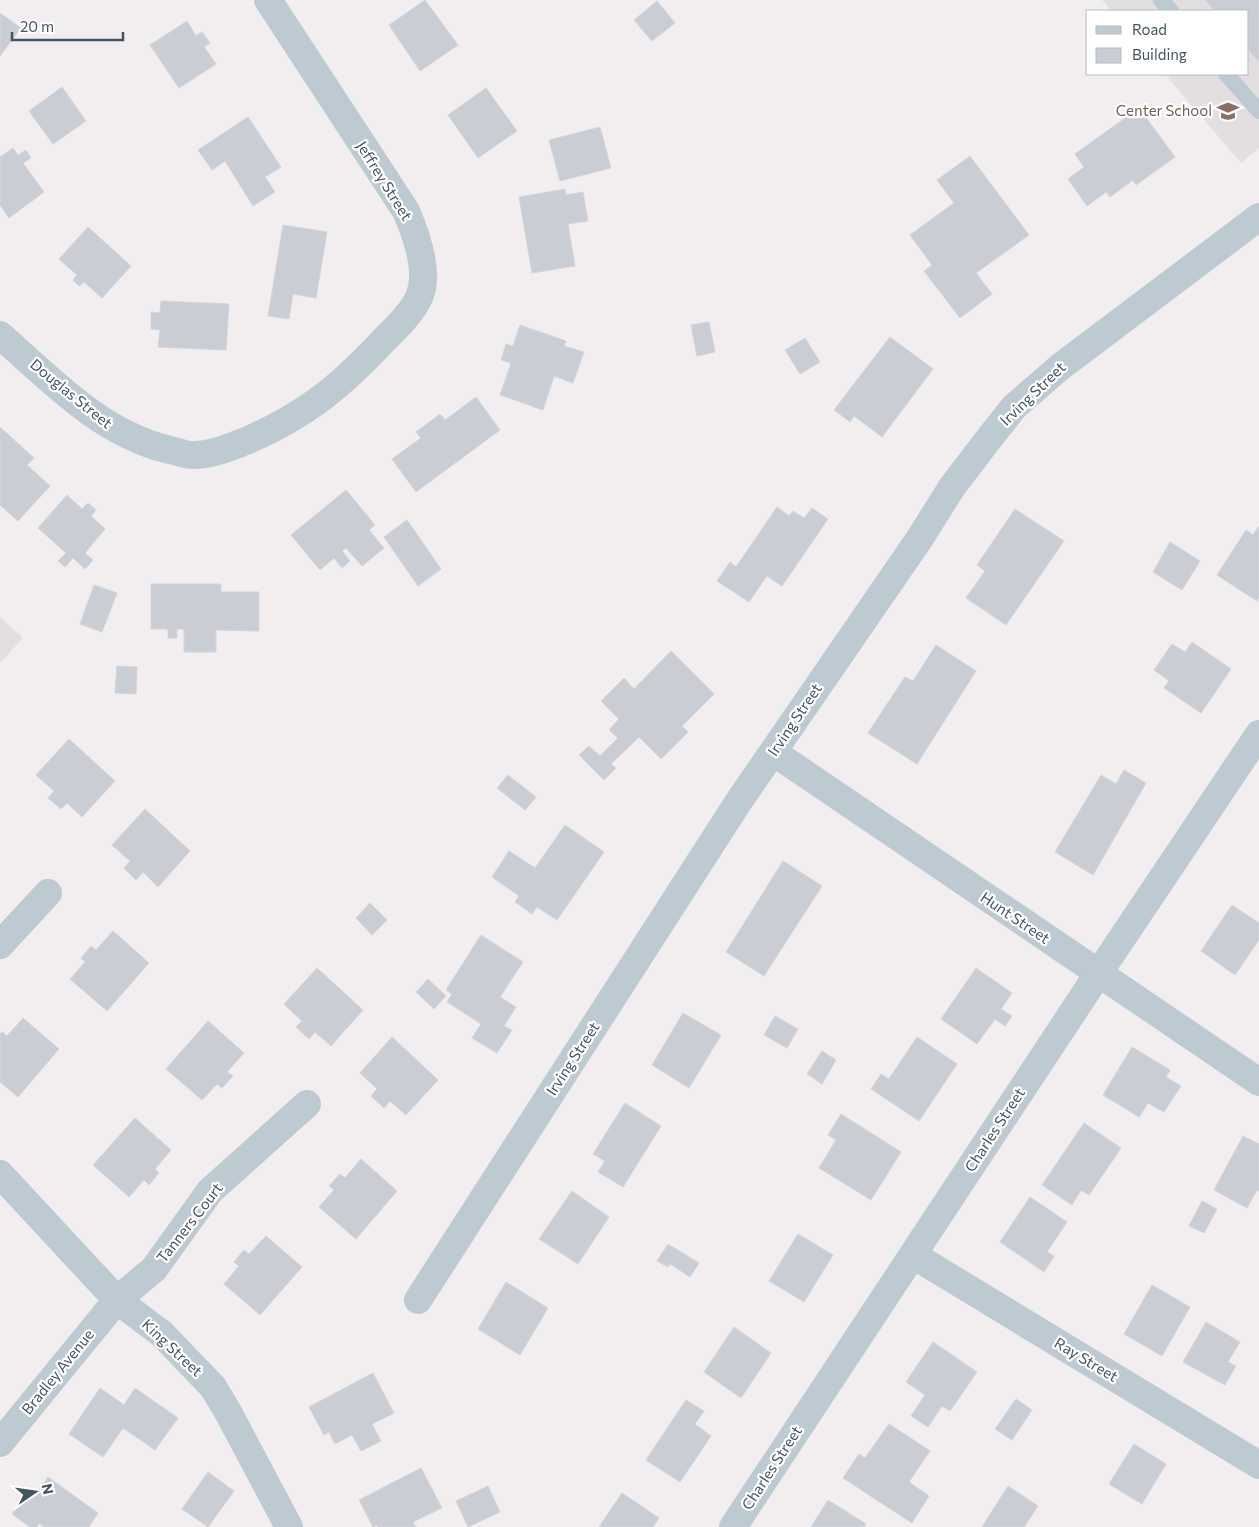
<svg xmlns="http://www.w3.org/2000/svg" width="1259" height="1527" font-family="Commissioner,sans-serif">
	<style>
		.education { fill: #e3dfe1 }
		.building { fill: #caced4; stroke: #d2d5db }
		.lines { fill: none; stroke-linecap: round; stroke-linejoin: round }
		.lane { stroke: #becad2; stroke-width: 16 }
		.street { stroke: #becad2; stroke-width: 28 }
		.labels { text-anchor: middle; stroke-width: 4.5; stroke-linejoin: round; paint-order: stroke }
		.education-label { font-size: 15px; fill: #785e54; stroke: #fff; text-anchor: end }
		.street-label { font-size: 15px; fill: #45545e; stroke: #fff }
	</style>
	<rect width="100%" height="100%" fill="#f2eeef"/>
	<g class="education">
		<polygon points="1102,0 1259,0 1259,148 1241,163 1165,74 1248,74 1248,11 1112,11"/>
		<polygon points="0,617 23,638 0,663"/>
	</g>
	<g class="building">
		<polygon points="425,0 458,45 420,71 389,25"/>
		<polygon points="1205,0 1259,0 1259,62 1248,49 1248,11 1215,11"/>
		<polygon points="657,1 675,23 652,41 634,20"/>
		<polygon points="0,13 21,28 0,56"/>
		<polygon points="187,21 196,36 202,32 210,43 204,47 216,64 179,88 150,45"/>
		<polygon points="62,87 86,121 53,144 29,111"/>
		<polygon points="486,88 517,131 478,158 448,115"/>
		<polygon points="1139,108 1175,157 1136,185 1133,180 1110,197 1106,192 1087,206 1068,179 1084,167 1075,154"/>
		<polygon points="248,117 281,167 265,177 275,192 253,206 225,161 212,170 198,150"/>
		<polygon points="600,127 611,168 560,181 549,140"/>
		<polygon points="13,148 18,155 26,150 31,158 23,163 44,192 9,218 0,205 0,157"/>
		<polygon points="970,156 1029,235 976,273 992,294 960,318 924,271 932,265 910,235 954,203 937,180"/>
		<polygon points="565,189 566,195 583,192 588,221 568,224 575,266 532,273 519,197"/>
		<polygon points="283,225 327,232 316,298 293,294 289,319 268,316"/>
		<polygon points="88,227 131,266 102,298 84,282 79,286 73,280 77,275 59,259"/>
		<polygon points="161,301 229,304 226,350 158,347 160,330 151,329 151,312 160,313"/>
		<polygon points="709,322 715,352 697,356 691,325"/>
		<polygon points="520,325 566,341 564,346 584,352 573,383 554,376 543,410 500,395 511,363 501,360 506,344 513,346"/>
		<polygon points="890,337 933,369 882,437 854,416 850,422 834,410"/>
		<polygon points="805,338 820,362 800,374 785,350"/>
		<polygon points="476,397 500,430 416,492 392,459 421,438 416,432 440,414 445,420"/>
		<polygon points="0,427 34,458 27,465 50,486 18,521 0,505"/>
		<polygon points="346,490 375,525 369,530 384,548 362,566 346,548 342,551 350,561 342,568 334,558 320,570 291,535"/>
		<polygon points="67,495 82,509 88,503 96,510 91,516 105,529 85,553 93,560 85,569 73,558 65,567 58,561 66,553 38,528"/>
		<polygon points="777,507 789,516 793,511 804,518 812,508 828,519 782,586 767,576 749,602 717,581 730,562 736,567"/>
		<polygon points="1015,509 1064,541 1006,625 966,598 985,571 977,565"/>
		<polygon points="407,520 441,569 418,586 384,537"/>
		<polygon points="1259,526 1259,597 1257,601 1217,575 1246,530 1253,535"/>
		<polygon points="1170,542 1200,561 1182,590 1153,572"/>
		<polygon points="151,584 221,584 221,592 259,592 259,631 216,630 216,652 184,652 184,629 177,629 177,638 168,638 168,629 151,629"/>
		<polygon points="94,585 117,593 102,632 80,624"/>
		<polygon points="1192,642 1231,669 1201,713 1164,688 1169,681 1154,670 1172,644 1185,652"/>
		<polygon points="936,645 976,671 917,764 868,733 905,677 913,681"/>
		<polygon points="671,651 714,694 682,726 688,732 661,759 639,737 611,764 616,768 604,780 579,755 589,746 600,756 618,738 609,730 619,719 601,701 624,678 634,689"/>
		<polygon points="117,666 137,667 136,694 115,693"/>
		<polygon points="69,739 115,781 82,817 67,803 61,809 48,798 54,791 36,775"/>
		<polygon points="1124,770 1146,783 1093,875 1055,852 1101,775 1116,784"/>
		<polygon points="508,775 536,797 525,810 497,788"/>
		<polygon points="145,809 190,851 158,887 143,872 136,880 124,868 130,861 112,845"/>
		<polygon points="565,825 604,852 557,920 537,907 532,914 515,902 519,896 492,877 509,851 535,868"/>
		<polygon points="783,861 822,886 764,976 726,952"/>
		<polygon points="370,903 387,920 372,935 356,918"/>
		<polygon points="1232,905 1259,923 1259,940 1235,975 1201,951"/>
		<polygon points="113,931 149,963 107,1011 70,979 85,962 81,958 91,946 96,950"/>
		<polygon points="481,935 523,962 500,997 516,1007 504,1026 512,1030 497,1053 472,1038 481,1024 447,1002 452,994 446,990"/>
		<polygon points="317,968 363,1010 331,1046 315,1032 309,1039 296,1027 302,1021 284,1004"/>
		<polygon points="976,968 1012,993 1001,1009 1012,1016 1005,1026 995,1019 977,1044 941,1019"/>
		<polygon points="428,979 446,996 434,1009 416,992"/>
		<polygon points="683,1013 721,1035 689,1088 652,1065"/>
		<polygon points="775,1016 798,1029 787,1048 764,1035"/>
		<polygon points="23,1018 59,1049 18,1097 0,1082 0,1034 2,1032 7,1036"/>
		<polygon points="208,1021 244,1053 227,1072 233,1076 222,1088 217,1084 202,1100 166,1069"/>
		<polygon points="392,1037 438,1080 406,1115 390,1101 384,1108 371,1096 377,1089 360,1073"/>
		<polygon points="917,1037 957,1064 919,1121 871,1089 881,1074 889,1079"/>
		<polygon points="1132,1047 1170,1070 1166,1077 1181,1086 1164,1112 1148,1103 1139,1117 1103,1095"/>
		<polygon points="822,1051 836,1060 822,1084 807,1074"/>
		<polygon points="625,1103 661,1126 623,1187 598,1172 605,1161 593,1154"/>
		<polygon points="841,1114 901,1152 871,1200 819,1168 836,1140 828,1135"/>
		<polygon points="135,1118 171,1150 155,1169 159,1173 149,1185 144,1180 129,1197 93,1165"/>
		<polygon points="1084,1123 1121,1148 1089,1195 1081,1190 1072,1205 1042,1185"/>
		<polygon points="1243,1136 1259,1144 1259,1191 1257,1190 1247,1208 1214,1190"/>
		<polygon points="361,1159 397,1191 356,1239 319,1207 334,1190 329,1186 340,1174 345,1178"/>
		<polygon points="572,1191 609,1217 578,1264 539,1239"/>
		<polygon points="1030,1197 1067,1222 1047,1252 1054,1256 1044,1272 1000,1242"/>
		<polygon points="1202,1201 1217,1209 1204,1233 1189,1226"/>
		<polygon points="798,1234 833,1255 804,1302 769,1281"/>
		<polygon points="266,1236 302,1267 260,1315 224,1284 239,1266 234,1262 244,1250 249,1254"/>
		<polygon points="668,1244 699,1263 690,1277 670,1264 668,1267 657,1261"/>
		<polygon points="506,1282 548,1308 520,1355 478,1329"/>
		<polygon points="1152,1285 1190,1307 1162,1356 1124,1334"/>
		<polygon points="1206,1322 1240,1342 1228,1362 1236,1366 1225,1385 1183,1362"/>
		<polygon points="734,1327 771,1353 741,1398 704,1372"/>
		<polygon points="933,1342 977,1372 950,1411 942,1406 928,1427 911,1416 925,1395 906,1382"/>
		<polygon points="373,1373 394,1413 372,1424 381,1441 361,1451 352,1435 335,1444 329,1432 324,1435 309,1407"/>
		<polygon points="100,1388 124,1405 135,1388 178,1418 155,1450 123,1428 103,1457 69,1434"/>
		<polygon points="1016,1399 1032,1410 1012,1440 995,1429"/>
		<polygon points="686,1400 704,1411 695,1424 711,1436 680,1482 646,1460"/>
		<polygon points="889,1424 930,1451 909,1482 929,1496 912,1523 843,1478 859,1454 865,1458"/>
		<polygon points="1134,1444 1166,1464 1142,1504 1109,1484"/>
		<polygon points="421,1468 442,1508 413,1522 416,1527 378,1527 377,1525 373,1527 359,1500"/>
		<polygon points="208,1472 234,1491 208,1527 182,1509"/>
		<polygon points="48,1477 98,1513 89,1527 44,1527 39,1523 37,1527 30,1527 12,1514 30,1489 36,1494"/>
		<polygon points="488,1486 500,1512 468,1527 456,1501"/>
		<polygon points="1008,1486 1038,1506 1024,1527 982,1527"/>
		<polygon points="622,1493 659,1518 653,1527 599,1527"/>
		<polygon points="828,1500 866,1524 864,1527 811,1527"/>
	</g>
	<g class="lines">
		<g class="lane">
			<polyline points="1161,0 1171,11"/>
			<polyline points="1226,74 1259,111"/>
		</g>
		<g class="street">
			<path d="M0,335C51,380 101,434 170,450C177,451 185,455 192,455C209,456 230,447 246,441C306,415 340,387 385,339C397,327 413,312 420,295C429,270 416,234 406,211L268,0"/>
			<polyline points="773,752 1259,1082"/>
			<polyline points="0,945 48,893"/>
			<polyline points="0,1174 117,1300 162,1334 213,1387 228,1412 289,1527"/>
			<polyline points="913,1255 1259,1465"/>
			<polyline points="418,1300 739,801 920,538 952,487 984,445 1014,407 1060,367 1259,217"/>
			<polyline points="0,1443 117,1300 154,1269 210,1191 307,1104"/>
			<polyline points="733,1527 1098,974 1259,734"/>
		</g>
	</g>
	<defs>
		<g id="school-bare" transform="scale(1.725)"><path d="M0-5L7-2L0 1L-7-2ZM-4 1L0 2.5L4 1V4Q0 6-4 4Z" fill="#8d6e63" stroke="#fff" stroke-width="2.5" paint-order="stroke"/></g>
	</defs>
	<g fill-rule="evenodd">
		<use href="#school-bare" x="1228" y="111"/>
	</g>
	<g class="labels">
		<g class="education-label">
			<text x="1212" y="116">Center School</text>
		</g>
		<g class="street-label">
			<text transform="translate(384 181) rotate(58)" y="5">Jeffrey Street</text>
			<text transform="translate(71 394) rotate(39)" y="5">Douglas Street</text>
			<text transform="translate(1033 394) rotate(-44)" y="5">Irving Street</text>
			<text transform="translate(795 720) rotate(-56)" y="5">Irving Street</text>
			<text transform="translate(1015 918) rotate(34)" y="5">Hunt Street</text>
			<text transform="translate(573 1059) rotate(-57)" y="5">Irving Street</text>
			<text transform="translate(995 1130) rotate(-57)" y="5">Charles Street</text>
			<text transform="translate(190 1223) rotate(-52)" y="5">Tanners Court</text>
			<text transform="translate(172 1348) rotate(43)" y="5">King Street</text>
			<text transform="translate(1086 1360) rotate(31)" y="5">Ray Street</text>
			<text transform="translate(58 1372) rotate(-51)" y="5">Bradley Avenue</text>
			<text transform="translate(772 1468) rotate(-57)" y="5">Charles Street</text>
		</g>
	</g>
	<rect x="1086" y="10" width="162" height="65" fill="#ffffff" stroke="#b5bbbf"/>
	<rect x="1096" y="26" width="25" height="8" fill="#becad2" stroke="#b5bbbf"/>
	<text x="1132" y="35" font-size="15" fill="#45545e">Road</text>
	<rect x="1096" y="48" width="25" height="15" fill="#caced4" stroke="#b5bbbf"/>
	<text x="1132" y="60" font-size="15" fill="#45545e">Building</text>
	<g transform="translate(35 1492) rotate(77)" stroke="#ffffff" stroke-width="4" paint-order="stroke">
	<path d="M0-4L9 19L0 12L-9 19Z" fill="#45545e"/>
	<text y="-8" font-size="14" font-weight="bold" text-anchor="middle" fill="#45545e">N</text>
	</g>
	<path d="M12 32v8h111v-8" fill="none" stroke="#45545e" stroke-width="2.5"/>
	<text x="20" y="32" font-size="15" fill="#45545e" stroke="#ffffff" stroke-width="4" paint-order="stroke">20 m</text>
</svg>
